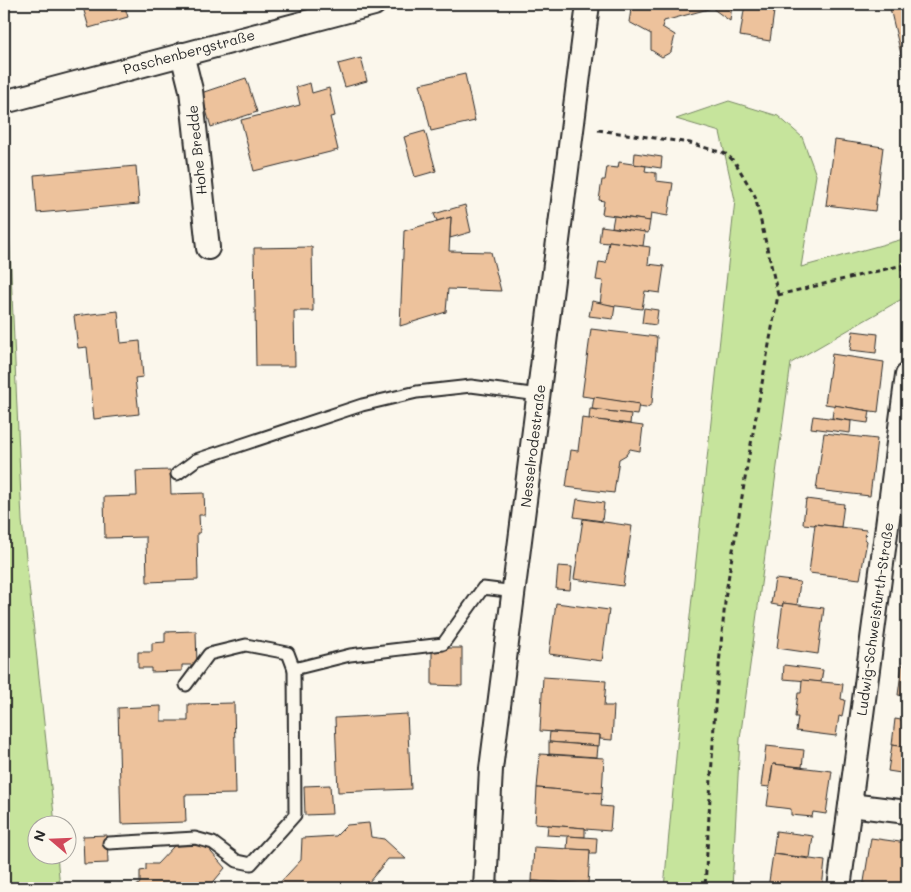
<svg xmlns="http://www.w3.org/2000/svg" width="911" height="892" font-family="Mali,sans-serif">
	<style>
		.green { fill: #c6e49c; stroke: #788864 }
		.building { fill: #edc29c; stroke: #2b2b2b }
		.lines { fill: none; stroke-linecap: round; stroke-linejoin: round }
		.service-casing { stroke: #2b2b2b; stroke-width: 15 }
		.minor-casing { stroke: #2b2b2b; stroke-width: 26 }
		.path { stroke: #2b2b2b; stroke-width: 3; stroke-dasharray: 5 4; stroke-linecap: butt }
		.service { stroke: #fbf7ec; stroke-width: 11 }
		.minor { stroke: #fbf7ec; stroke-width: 22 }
		.labels { text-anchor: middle; stroke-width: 5; stroke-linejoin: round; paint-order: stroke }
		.street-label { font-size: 14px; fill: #2b2b2b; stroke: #fbf7ec }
	</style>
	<rect width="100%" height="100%" fill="#fbf7ec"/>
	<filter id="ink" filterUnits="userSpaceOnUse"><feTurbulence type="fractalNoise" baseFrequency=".02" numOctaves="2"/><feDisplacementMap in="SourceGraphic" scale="10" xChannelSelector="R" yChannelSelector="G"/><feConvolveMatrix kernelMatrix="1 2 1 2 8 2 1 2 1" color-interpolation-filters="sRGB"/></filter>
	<g filter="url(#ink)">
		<g class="green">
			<polygon points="729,101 778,116 802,137 816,175 801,267 907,238 907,296 791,363 740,739 732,888 664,888 683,681 735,200 720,132 676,119"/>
			<polygon points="5,136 22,521 55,824 38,824 38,854 57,855 60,888 4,888 4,137"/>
		</g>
		<g class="building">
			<polygon points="82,4 124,4 128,17 89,28"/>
			<polygon points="632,4 732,4 730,21 712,8 664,21 662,27 675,35 671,52 662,57 651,50 651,34 629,22"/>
			<polygon points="745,4 775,4 770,41 740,36"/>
			<polygon points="889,4 907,4 907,53 901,54"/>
			<polygon points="361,58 367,81 345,87 338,64"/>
			<polygon points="465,74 475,121 431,131 420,84"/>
			<polygon points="246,78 257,112 211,127 201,93"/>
			<polygon points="310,83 312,93 329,88 335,116 330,117 338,150 254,171 241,120 300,105 296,87"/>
			<polygon points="425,131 436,171 415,177 404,137"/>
			<polygon points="835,140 883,147 875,211 826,205"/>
			<polygon points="635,153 662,157 661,168 634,164"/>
			<polygon points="619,162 646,166 645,171 656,173 656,181 673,183 668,216 651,213 650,221 602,214 604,201 599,200 602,180 605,180 607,167 618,168"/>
			<polygon points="136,166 139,204 37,213 34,175"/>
			<polygon points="465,205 471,232 450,238 451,217 437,221 434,214"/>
			<polygon points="614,216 650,221 648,233 612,227"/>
			<polygon points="451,217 449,251 491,252 501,291 448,289 446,312 400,326 404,231"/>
			<polygon points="601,226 645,232 643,246 609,241 609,243 599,242"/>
			<polygon points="609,241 650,247 648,264 664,266 660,293 645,291 642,309 600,304 603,281 596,280 599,262 606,263"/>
			<polygon points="312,247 313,311 294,311 295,366 256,366 254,248"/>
			<polygon points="592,301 615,306 613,319 589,316"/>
			<polygon points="644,308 658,310 656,325 642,323"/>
			<polygon points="118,311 121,343 140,341 143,377 135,378 139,414 94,419 87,347 78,348 74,316"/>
			<polygon points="591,329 657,337 652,404 646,408 638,407 639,404 582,396"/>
			<polygon points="853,331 878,334 876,353 850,350"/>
			<polygon points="832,354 884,362 878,412 825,404"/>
			<polygon points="594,397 639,404 637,415 592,409"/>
			<polygon points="834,405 870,411 868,423 832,418"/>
			<polygon points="590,409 631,414 630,424 589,419"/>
			<polygon points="813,416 851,421 850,433 811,428"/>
			<polygon points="582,418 643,426 640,451 630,449 626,455 619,459 614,493 566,487 571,450 578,451"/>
			<polygon points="824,433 877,439 870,496 816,490"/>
			<polygon points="170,470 171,494 204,493 205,515 199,515 200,533 197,533 198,580 147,582 146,537 105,538 104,497 137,496 136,471"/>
			<polygon points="577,499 604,503 602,521 574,517"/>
			<polygon points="806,499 844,504 841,527 815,524 814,525 803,524"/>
			<polygon points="583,519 632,526 623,586 574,579"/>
			<polygon points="815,524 866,530 865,539 867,541 860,579 809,573"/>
			<polygon points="558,566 572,567 570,590 556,589"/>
			<polygon points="775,579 800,582 797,605 783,603 782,606 771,604"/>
			<polygon points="556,603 609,610 602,661 549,654"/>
			<polygon points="783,603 824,608 818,654 777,648"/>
			<polygon points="196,631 197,665 182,665 182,671 151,672 151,668 138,668 138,652 152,652 152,643 165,642 165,632"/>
			<polygon points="906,635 907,635 907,666 902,665"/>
			<polygon points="432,648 462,648 462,686 432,685"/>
			<polygon points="784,665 823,670 821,682 783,679"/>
			<polygon points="902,665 907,666 907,696 898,695"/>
			<polygon points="543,677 606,681 604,706 614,706 612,740 600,739 600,735 540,731"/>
			<polygon points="802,680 843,684 841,699 845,700 842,717 839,716 836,736 796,731 798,717 795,717 798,693 801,693"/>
			<polygon points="234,703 236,794 185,795 186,822 121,824 118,708 161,706 161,721 188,721 188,704"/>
			<polygon points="407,714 411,789 338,792 335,718"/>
			<polygon points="895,719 907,721 907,747 892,745"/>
			<polygon points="550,732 600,735 599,746 549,742"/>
			<polygon points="549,742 598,746 597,757 549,754"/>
			<polygon points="892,745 907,747 907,774 888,771"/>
			<polygon points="766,746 804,750 802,767 773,764 769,787 761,786"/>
			<polygon points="540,754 604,758 602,793 537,788"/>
			<polygon points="773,764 832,771 826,814 813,812 812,817 791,815 791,809 767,806"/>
			<polygon points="330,785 332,814 305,815 304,786"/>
			<polygon points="537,788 602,793 601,806 612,807 610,831 585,829 585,828 535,824"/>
			<polygon points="369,823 371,837 384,839 406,859 388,859 364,888 275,888 301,860 302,838 336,836 347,825"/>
			<polygon points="548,825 585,828 585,837 547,835"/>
			<polygon points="776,831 813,836 810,858 773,854"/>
			<polygon points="107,835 108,863 84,864 83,836"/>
			<polygon points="568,836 597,838 596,854 590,854 590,850 567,849"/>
			<polygon points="871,838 907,843 907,888 863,888"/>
			<polygon points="210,845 211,852 225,868 210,886 210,888 134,888 140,883 140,871 146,870 146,864 157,864 174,846"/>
			<polygon points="534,847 590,850 588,884 532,881"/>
			<polygon points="773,854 825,861 822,888 768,888"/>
			<polygon points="532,881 588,884 590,888 531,888"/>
		</g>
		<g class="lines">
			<g class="service-casing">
				<g id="service">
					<polyline points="177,474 196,460 362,405 417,392 471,386 539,395"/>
					<polyline points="186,685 209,654 246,645 288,653 294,669"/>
					<polyline points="109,843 195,838 213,843 237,861 251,864 295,815 294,669 350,655 443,644 483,588 515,592"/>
				</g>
			</g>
			<g class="minor-casing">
				<g id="minor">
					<polyline points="182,54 191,90 208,248"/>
					<polyline points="4,102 374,4"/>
					<polyline points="850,805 907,812"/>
					<polyline points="485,888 491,769 588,4"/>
					<polyline points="839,888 907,375"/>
				</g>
			</g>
			<g class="path">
				<polyline points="598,130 690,143 726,154 735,162 755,196 778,295 749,455 726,592 715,706 705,888"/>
				<polyline points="902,266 906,352"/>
				<polyline points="778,295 907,264"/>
			</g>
			<use href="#service" class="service"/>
			<use href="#minor" class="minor"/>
		</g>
	</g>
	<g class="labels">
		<g class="street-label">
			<text transform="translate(189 52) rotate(-15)" y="5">Paschenbergstraße</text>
			<text transform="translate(197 150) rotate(-96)" y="5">Hohe Bredde</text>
			<text transform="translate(533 446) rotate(-83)" y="5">Nesselrodestraße</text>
			<text transform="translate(875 619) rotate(-82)" y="5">Ludwig-Schweisfurth-Straße</text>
		</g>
	</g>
	<rect width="911" height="892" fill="none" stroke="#fbf7ec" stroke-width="20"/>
	<rect x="10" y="10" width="891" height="872" fill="none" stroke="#2b2b2b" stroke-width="2" filter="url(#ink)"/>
	<g transform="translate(52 840) rotate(289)"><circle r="24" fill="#fbf7ec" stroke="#a8a59f"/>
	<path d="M0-4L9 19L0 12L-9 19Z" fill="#d1495b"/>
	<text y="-8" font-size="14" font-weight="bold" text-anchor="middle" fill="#2b2b2b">N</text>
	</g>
</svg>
